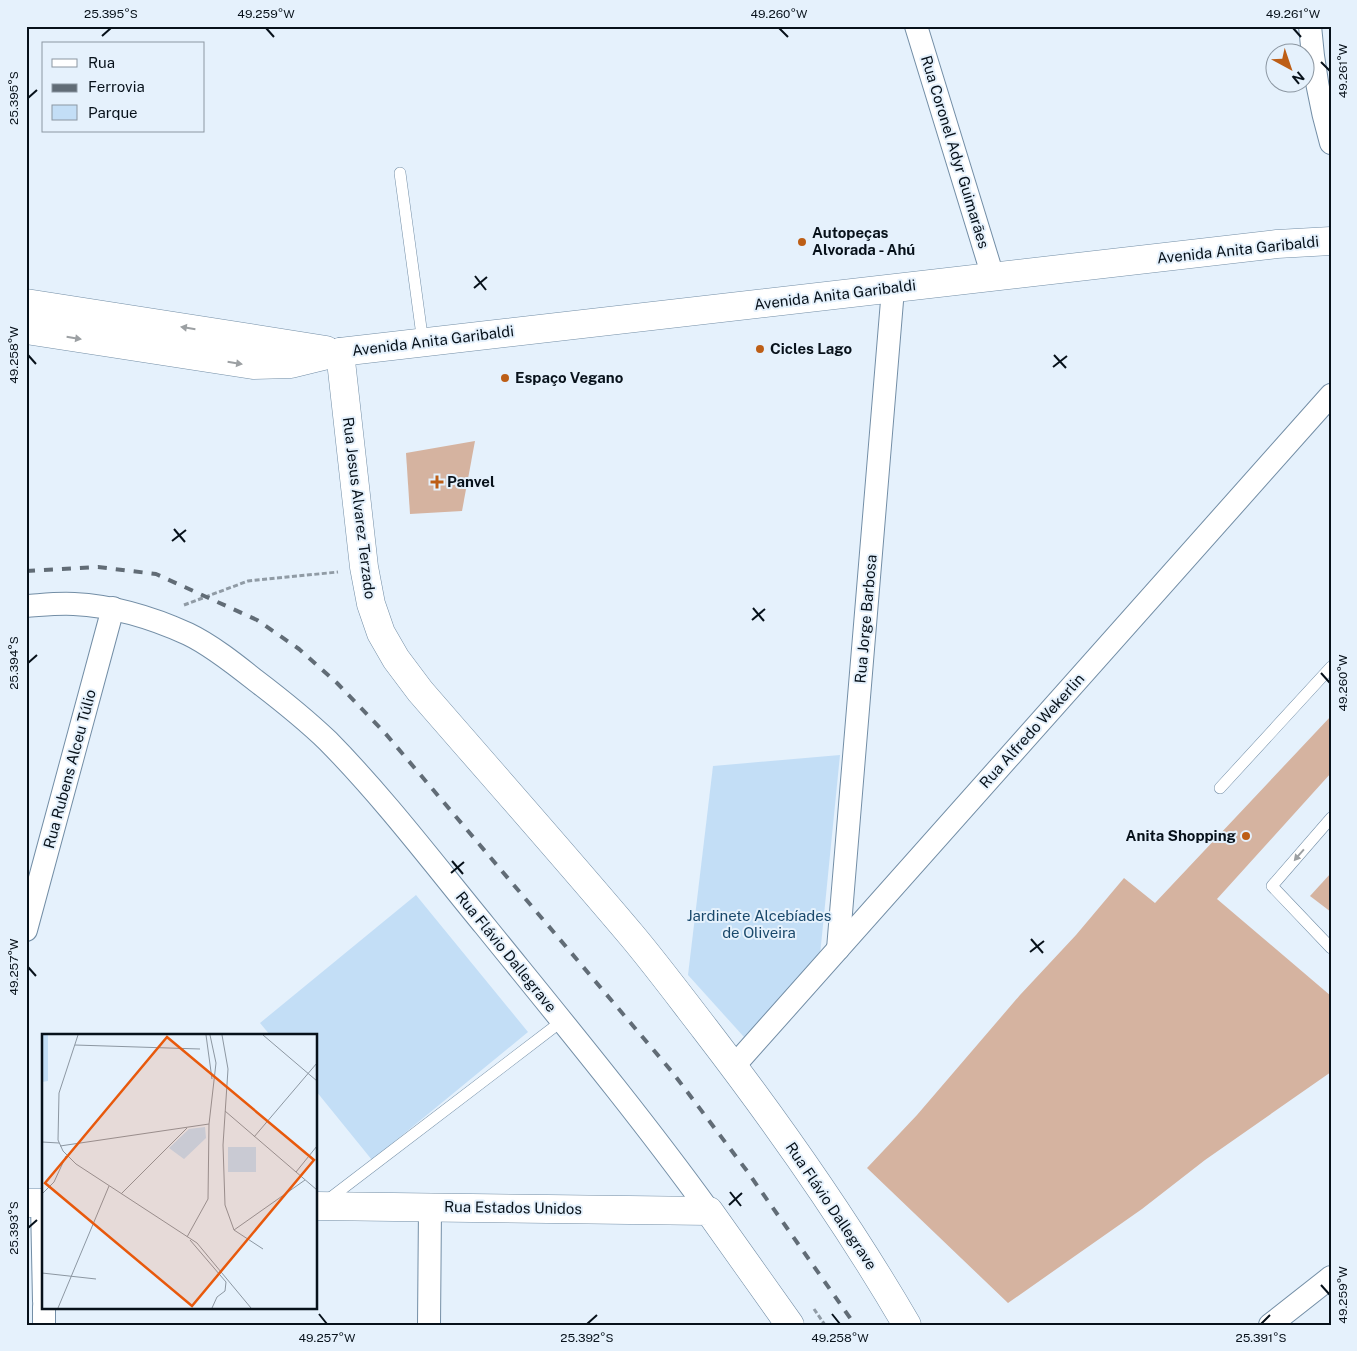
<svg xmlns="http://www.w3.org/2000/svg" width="1357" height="1351" font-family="'Public Sans',sans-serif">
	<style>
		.green { fill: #c3def6 }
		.building { fill: #d5b3a0 }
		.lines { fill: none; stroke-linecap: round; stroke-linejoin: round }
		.lane-casing { stroke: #738ea6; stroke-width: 12 }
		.street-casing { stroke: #738ea6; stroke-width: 24 }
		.secondary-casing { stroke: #738ea6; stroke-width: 29 }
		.path { stroke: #909ba5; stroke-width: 3; stroke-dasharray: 5 2.5; stroke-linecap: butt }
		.lane { stroke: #fff; stroke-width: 11 }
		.street { stroke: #fff; stroke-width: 22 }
		.secondary { stroke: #fff; stroke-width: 28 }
		.rail { stroke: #616c76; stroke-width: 4; stroke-dasharray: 9 9; stroke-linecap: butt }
		.oneway { fill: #9ca0a3 }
		.ticks { fill: none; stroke: #07111a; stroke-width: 2 }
		.poi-dot { fill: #bd5e16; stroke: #e5f1fc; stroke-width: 2 }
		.labels { text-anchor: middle; stroke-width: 4; stroke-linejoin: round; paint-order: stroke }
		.street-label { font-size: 15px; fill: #07111a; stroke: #e5f1fc }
		.poi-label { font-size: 15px; font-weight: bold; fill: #07111a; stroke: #e5f1fc; text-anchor: start }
		.park-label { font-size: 15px; fill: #19486b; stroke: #e5f1fc }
		.inset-road { fill: none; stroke: #8c97a2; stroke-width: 1 }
		.view { fill: #e8590c; fill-opacity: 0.15; stroke: #e8590c; stroke-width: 2.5 }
		.inset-edge { fill: none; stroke: #07111a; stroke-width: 2.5 }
		.neatline { fill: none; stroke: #07111a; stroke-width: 2 }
		.ticks-label { font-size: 12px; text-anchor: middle; fill: #07111a }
	</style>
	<rect width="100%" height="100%" fill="#e5f1fc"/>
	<g class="green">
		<polygon points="840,755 820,955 744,1037 688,975 713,766"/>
		<polygon points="416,895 528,1032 372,1160 316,1091 316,1035 270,1035 260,1023"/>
	</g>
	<g class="building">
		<polygon points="475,441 462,511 410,514 406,453"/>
		<polygon points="1331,716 1331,773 1217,899 1331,996 1331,1072 1205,1160 1142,1209 1008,1303 867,1168 917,1115 1020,995 1076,935 1124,878 1155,903"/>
		<polygon points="1331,873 1331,912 1310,896"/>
	</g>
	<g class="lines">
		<g class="lane-casing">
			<g id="lane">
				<polyline points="400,173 423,343"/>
				<polyline points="1220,788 1331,667"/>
				<polyline points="1331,818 1272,886 1331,948"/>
				<polyline points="325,1202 562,1021"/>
			</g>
		</g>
		<g class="street-casing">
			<g id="street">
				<polyline points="916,26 993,277"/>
				<path d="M1310,26C1313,66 1320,105 1331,143"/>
				<path d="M26,606C42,605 58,603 74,604C113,606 153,618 188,634C211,645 235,664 255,680C280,699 305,719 328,741C385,799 434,864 485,926C561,1020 638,1113 709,1211"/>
				<polyline points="26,930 113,608"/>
				<polyline points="838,949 893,289"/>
				<polyline points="734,1066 1331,395"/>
				<polyline points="42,1203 44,1301"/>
				<polyline points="44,1307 44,1325"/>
				<polyline points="429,1325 430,1207"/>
				<polyline points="1270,1325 1331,1277"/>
			</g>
		</g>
		<g class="secondary-casing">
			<g id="secondary">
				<polyline points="26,303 326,350"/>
				<polyline points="26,330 253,365 291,364 340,352 1277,244 1331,241"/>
				<path d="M340,352L364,567L371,604L381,633L396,659L420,691C491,773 563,854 633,937C658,967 681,998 705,1029C778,1124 847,1222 907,1325"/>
				<polyline points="26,1203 44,1203"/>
				<polyline points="316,1206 709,1211 790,1325"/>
			</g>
		</g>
		<g class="path">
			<polyline points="184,605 248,581 338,572"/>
			<polyline points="814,1309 825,1325"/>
		</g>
		<use href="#lane" class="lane"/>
		<use href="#street" class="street"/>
		<use href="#secondary" class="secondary"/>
		<polyline class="rail" points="26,571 98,567 156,574 257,620 299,649 337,683 385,733 673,1073 747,1171 855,1325"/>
	</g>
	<defs><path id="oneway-solid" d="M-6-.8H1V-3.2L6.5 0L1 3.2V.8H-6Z" transform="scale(1.25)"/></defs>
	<g class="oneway">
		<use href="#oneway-solid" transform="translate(188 328) rotate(-171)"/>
		<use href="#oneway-solid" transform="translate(74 338) rotate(9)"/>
		<use href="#oneway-solid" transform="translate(235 363) rotate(9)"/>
		<use href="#oneway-solid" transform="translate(1299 855) rotate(131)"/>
	</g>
	<path class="ticks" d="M266,28L274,37M779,28L788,37M1293,28L1301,37M102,36L111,28M1321,62L1330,71M28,98L37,90M475,276L486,290M474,288L487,277M28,355L36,364M1054,355L1066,368M1053,367L1067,356M174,529L185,542M172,541L186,530M753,608L764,621M752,620L765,609M28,663L37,655M1321,673L1330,683M452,861L463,874M451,873L464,862M1031,939L1043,953M1030,952L1044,941M28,967L36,976M730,1192L741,1206M729,1205L742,1193M28,1228L37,1220M1321,1285L1330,1295M319,1314L327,1324M832,1314L840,1324M587,1324L597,1315M1261,1324L1270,1315"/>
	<g class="poi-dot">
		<circle cx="802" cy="242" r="5"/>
		<circle cx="760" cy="349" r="5"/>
		<circle cx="505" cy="378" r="5"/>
		<path d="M434.5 474.5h5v5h5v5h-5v5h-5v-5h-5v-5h5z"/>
		<circle cx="1246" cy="836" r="5"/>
	</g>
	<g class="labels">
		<g class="street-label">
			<text transform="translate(955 152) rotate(73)" y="5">Rua Coronel Adyr Guimarães</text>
			<text transform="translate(1238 250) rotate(-6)" y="5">Avenida Anita Garibaldi</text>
			<text transform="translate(835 295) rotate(-7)" y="5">Avenida Anita Garibaldi</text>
			<text transform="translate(433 341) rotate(-7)" y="5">Avenida Anita Garibaldi</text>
			<text transform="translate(359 508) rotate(83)" y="5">Rua Jesus Alvarez Terzado</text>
			<text transform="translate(866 619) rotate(-85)" y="5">Rua Jorge Barbosa</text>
			<text transform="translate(1032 731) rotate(-48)" y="5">Rua Alfredo Wekerlin</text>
			<text transform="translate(70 769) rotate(-75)" y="5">Rua Rubens Alceu Túlio</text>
			<text transform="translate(506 952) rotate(51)" y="5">Rua Flávio Dallegrave</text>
			<text transform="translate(831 1206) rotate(56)" y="5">Rua Flávio Dallegrave</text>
			<text transform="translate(513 1208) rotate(1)" y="5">Rua Estados Unidos</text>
		</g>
		<g class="poi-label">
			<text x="812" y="238">Autopeças<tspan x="812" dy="17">Alvorada - Ahú</tspan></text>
			<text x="770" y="354">Cicles Lago</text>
			<text x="515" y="383">Espaço Vegano</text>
			<text x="447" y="487">Panvel</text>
			<text x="1236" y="841" text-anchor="end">Anita Shopping</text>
		</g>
		<g class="park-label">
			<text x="759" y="921">Jardinete Alcebíades<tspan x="759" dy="17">de Oliveira</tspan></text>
		</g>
	</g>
	<g transform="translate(42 1034)">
		<rect width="275" height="275" fill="#e5f1fc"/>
		<path d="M0,1H6V47L0,48ZM163,93L164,104L142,125L127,114L147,95ZM186,113H214V138H186Z" fill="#c3def6"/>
		<path class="inset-road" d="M36,1L17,59L16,106L21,117L34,130L155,209L209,274M164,1L170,45M180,1L186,35L181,111L183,171L192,196L221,215M221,1L275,47M33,11L158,15M183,77L275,156M212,103L275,29M0,108L17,109M18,112L167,90M254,138L275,112M0,160L12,148L24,122M79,160L145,94M192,196L263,146M145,203L166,165L167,90L174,29L168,1M148,206L184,248L183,257M0,239L54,245M16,274L67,152M170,274L175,263L183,257"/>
		<path class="view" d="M125,3L272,126L150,272L3,149Z"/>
		<rect width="275" height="275" class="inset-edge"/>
	</g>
	<rect width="1357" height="1351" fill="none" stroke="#e5f1fc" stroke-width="55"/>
	<rect x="42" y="42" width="162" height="90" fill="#e5f1fc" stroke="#8c97a2"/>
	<rect x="52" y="59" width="25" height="8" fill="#ffffff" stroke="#8c97a2"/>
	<text x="88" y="68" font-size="15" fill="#07111a">Rua</text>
	<rect x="52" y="84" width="25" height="8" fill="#616c76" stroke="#8c97a2"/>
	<text x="88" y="92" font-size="15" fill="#07111a">Ferrovia</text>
	<rect x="52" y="105" width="25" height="15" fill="#c3def6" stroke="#8c97a2"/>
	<text x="88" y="118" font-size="15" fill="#07111a">Parque</text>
	<g transform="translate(1290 68) rotate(140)"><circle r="24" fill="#e5f1fc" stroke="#8c97a2"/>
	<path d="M0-4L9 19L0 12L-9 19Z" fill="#bd5e16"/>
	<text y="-8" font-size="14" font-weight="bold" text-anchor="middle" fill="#07111a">N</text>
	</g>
	<rect x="28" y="28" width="1302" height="1296" class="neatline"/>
	<g class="ticks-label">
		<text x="111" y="18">25.395°S</text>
		<text x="266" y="18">49.259°W</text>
		<text x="779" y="18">49.260°W</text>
		<text x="1293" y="18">49.261°W</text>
		<text transform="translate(1343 71) rotate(-90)" y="4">49.261°W</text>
		<text transform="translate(14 98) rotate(-90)" y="4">25.395°S</text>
		<text transform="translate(14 355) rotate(-90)" y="4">49.258°W</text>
		<text transform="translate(14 663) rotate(-90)" y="4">25.394°S</text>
		<text transform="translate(1343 683) rotate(-90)" y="4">49.260°W</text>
		<text transform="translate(14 967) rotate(-90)" y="4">49.257°W</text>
		<text transform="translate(14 1228) rotate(-90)" y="4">25.393°S</text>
		<text transform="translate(1343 1295) rotate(-90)" y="4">49.259°W</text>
		<text x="327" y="1342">49.257°W</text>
		<text x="587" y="1342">25.392°S</text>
		<text x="840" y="1342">49.258°W</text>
		<text x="1261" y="1342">25.391°S</text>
	</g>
</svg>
